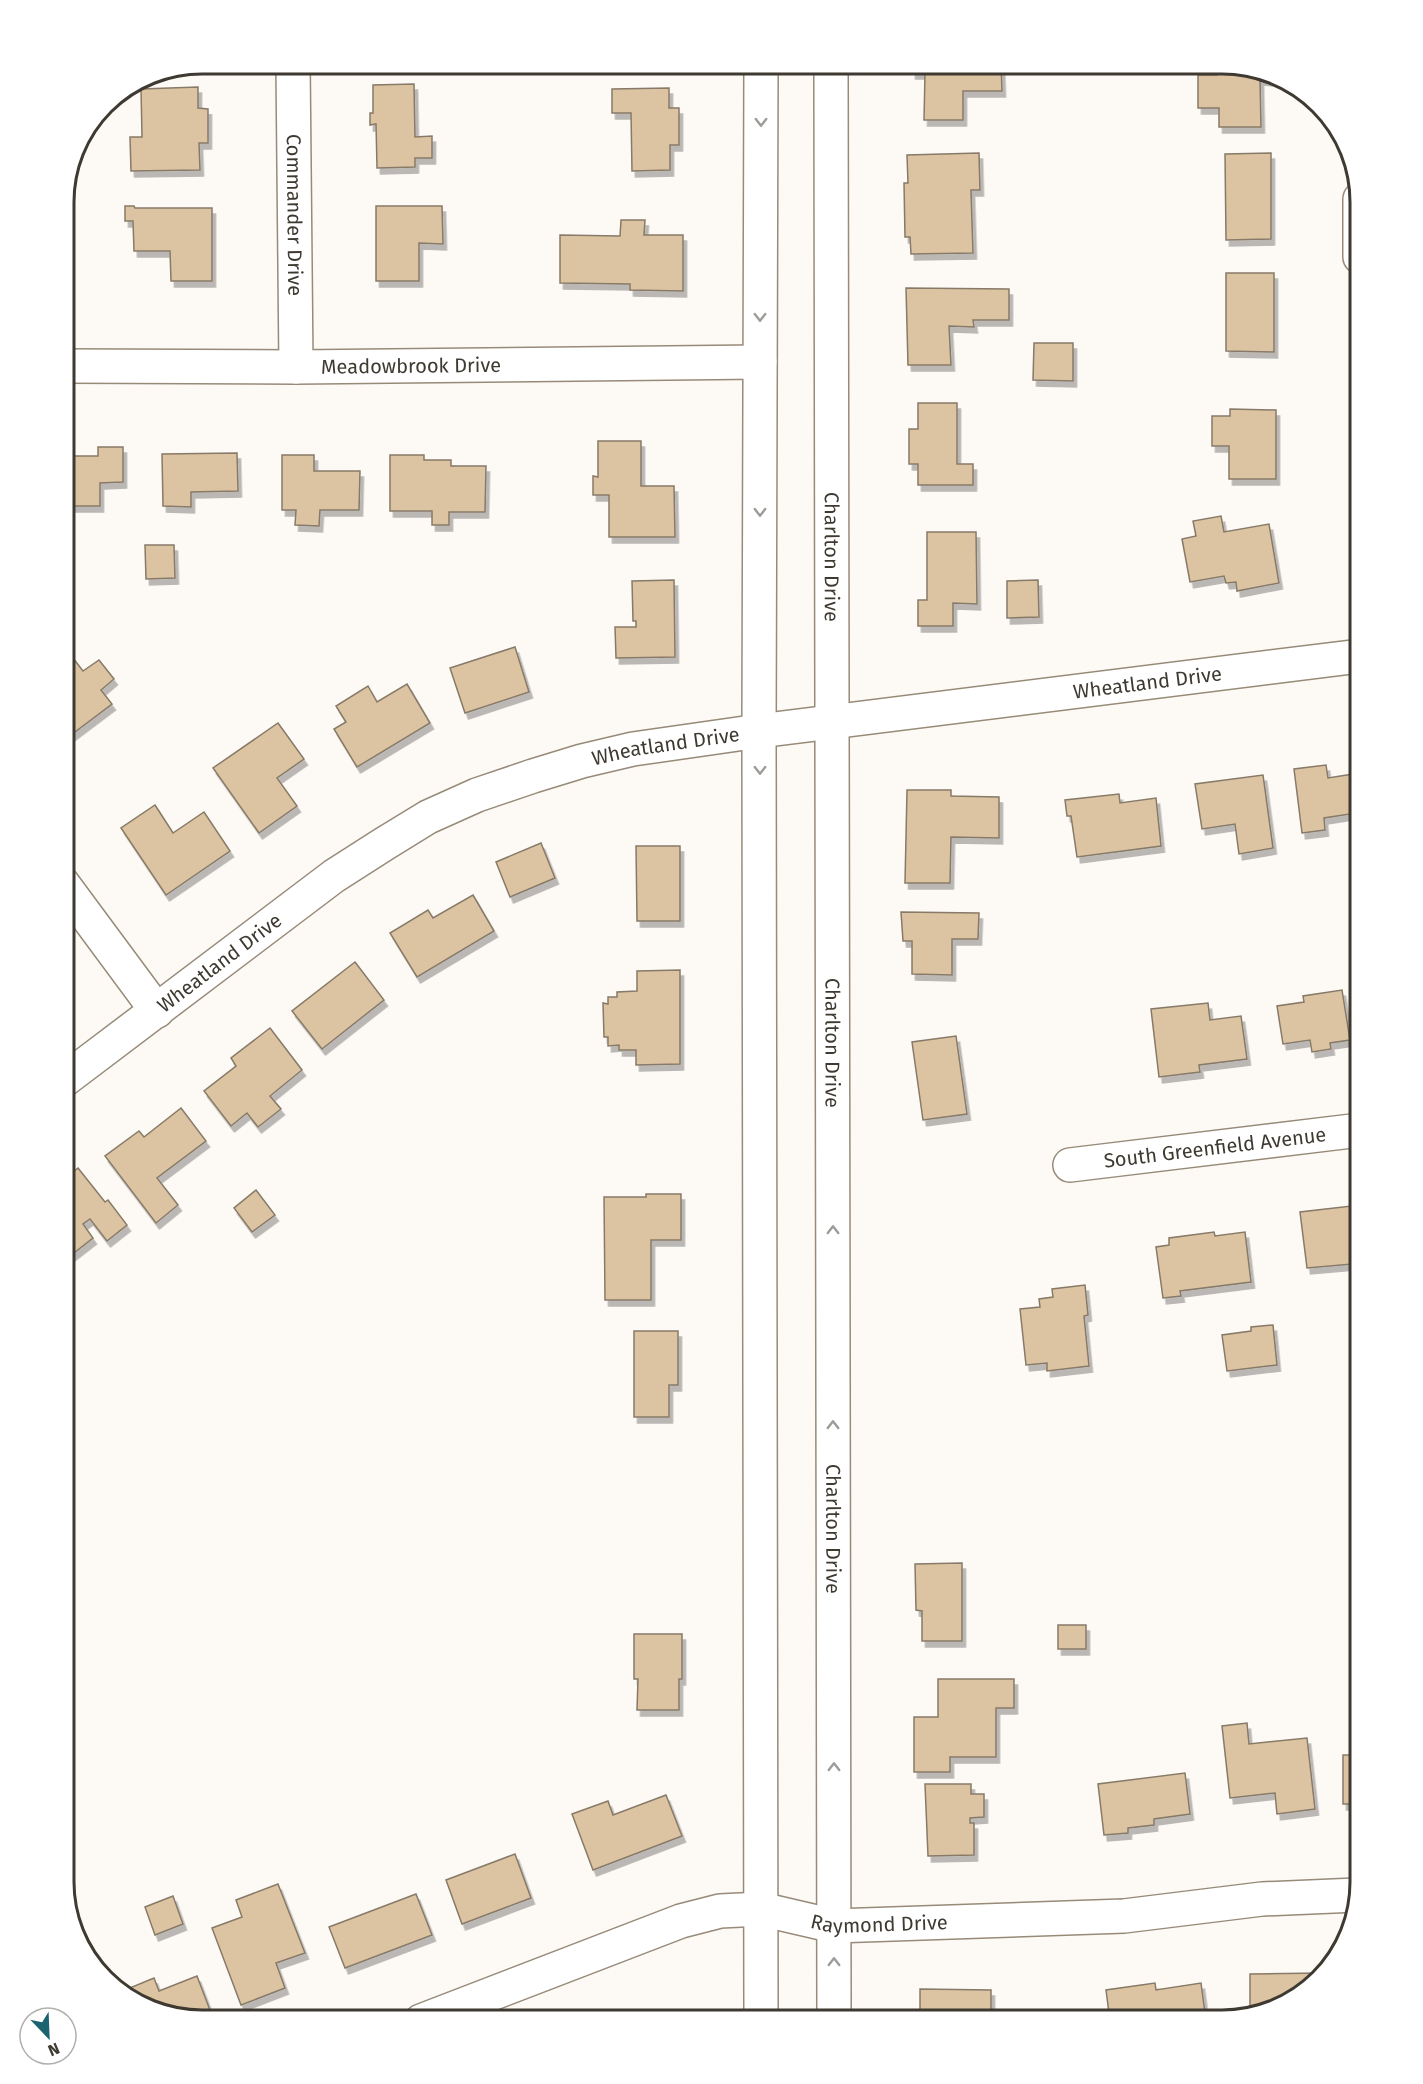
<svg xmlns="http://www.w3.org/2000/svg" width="1423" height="2084" font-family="'Fira Sans',sans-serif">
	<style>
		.building { fill: #dcc4a2; stroke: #877a68; stroke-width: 1.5; filter: url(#shadow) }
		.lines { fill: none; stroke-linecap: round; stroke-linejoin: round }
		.street-casing { stroke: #978a78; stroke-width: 36 }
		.street { stroke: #fff; stroke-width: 33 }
		.oneway { stroke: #9e9c98 }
		.labels { text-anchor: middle; stroke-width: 5; stroke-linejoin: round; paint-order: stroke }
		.street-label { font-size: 20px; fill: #3e3931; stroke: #fff }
		.rim { fill: none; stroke: #3e3931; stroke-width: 3 }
	</style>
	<defs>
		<filter id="shadow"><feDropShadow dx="3.5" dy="6" stdDeviation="0" flood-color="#0004"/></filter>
	</defs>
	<rect width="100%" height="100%" fill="#fdfaf6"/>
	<g class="building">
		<polygon points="912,63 1001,63 1002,91 963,91 963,120 924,120 925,73 912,73"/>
		<polygon points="1217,63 1231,63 1269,75 1269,80 1260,79 1261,127 1219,127 1219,108 1198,108 1198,75 1217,75"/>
		<polygon points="414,84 415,137 432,136 432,158 415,158 415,167 377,168 376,124 370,125 370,113 373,113 373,85"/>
		<polygon points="198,87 198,108 208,109 208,143 199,143 200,170 131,171 130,137 142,137 141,89"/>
		<polygon points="669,88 669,108 679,108 679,145 670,145 670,170 632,171 631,113 612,113 612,89"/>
		<polygon points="979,153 980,190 971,190 973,253 911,254 910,237 905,237 904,183 908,183 907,155"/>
		<polygon points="1271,153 1271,239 1226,240 1225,154"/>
		<polygon points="125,206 134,206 135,208 212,208 212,281 171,281 170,251 134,251 133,221 125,221"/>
		<polygon points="376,206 442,206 443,244 419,243 419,281 376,281"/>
		<polygon points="621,220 645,220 644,235 683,235 683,291 630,290 630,284 560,283 560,235 620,236"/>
		<polygon points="1226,273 1274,273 1274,352 1226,351"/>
		<polygon points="906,288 1009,289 1009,320 973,320 974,327 949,326 951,365 908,365"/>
		<polygon points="1034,343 1073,343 1073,381 1033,380"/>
		<polygon points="918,403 957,403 957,464 973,464 973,485 918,485 918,464 909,464 909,429 918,429"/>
		<polygon points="1230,409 1276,410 1276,479 1229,479 1229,446 1212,446 1212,416 1230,416"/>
		<polygon points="598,441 641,441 641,486 674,486 675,537 609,537 609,495 593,495 593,476 598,477"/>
		<polygon points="98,447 123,447 123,482 100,483 100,506 63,506 63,456 98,456"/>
		<polygon points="237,453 238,491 191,492 191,507 163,506 162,454"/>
		<polygon points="282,455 314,455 314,471 360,471 359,510 320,510 319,526 295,525 296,510 282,510"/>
		<polygon points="390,455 424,455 424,460 451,460 451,466 486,466 485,512 449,512 449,525 432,525 432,511 390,511"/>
		<polygon points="1221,516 1224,532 1269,524 1279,583 1237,591 1236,582 1226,583 1224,576 1190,582 1182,539 1196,536 1193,521"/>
		<polygon points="927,532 976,532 977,604 953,603 953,626 918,626 918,600 927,600"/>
		<polygon points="145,545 174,545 175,578 146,579"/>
		<polygon points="674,580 675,657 616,658 615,627 636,627 636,621 633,621 632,581"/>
		<polygon points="1038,580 1039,617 1007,618 1007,581"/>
		<polygon points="63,645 83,671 99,660 114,679 101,690 112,704 63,741"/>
		<polygon points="515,647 529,692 465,713 450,668"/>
		<polygon points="407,684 430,723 357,767 334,729 346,722 336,706 368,686 377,702"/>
		<polygon points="278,723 304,759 277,778 297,806 259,833 213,768"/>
		<polygon points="1326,765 1328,778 1360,773 1360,823 1357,823 1356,813 1324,818 1325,830 1302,833 1294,769"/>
		<polygon points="1263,775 1273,848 1239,854 1235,824 1202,829 1195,784"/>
		<polygon points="907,790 951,790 951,796 999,797 999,838 951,837 950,883 905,883"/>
		<polygon points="1119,794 1120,803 1156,798 1161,846 1077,857 1071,816 1067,816 1065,800"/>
		<polygon points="155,805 173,833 204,812 230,851 166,895 121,828"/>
		<polygon points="541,843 555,878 510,897 496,862"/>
		<polygon points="636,846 680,846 680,921 637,921"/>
		<polygon points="473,895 494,931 417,977 390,933 428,910 433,918"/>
		<polygon points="901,912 979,913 978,939 952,939 952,975 912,974 912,941 903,941"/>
		<polygon points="355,962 384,1000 322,1049 292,1011"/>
		<polygon points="680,970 680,1064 636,1065 636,1050 619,1050 619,1045 608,1046 608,1037 604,1037 603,1003 608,1004 608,997 617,997 617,992 637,991 637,971"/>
		<polygon points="1342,990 1350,1040 1330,1043 1331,1049 1312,1052 1310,1040 1283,1044 1277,1006 1304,1002 1303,996"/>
		<polygon points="1208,1003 1210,1020 1241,1016 1247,1059 1199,1065 1200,1072 1159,1077 1151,1009"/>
		<polygon points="270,1028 302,1070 270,1096 281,1109 258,1127 247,1113 231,1126 204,1091 236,1066 231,1058"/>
		<polygon points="956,1036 967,1114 923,1120 912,1042"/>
		<polygon points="181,1108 206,1141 157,1178 178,1205 156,1223 105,1156 139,1131 144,1137"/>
		<polygon points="78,1168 105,1202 108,1200 127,1225 107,1241 90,1219 83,1224 93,1238 65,1260 63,1257 63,1180"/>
		<polygon points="256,1190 275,1215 252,1232 234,1208"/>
		<polygon points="646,1194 681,1194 681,1240 651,1240 651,1300 605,1300 604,1197 646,1197"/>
		<polygon points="1360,1205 1360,1267 1353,1268 1352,1264 1307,1268 1300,1212"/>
		<polygon points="1214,1232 1215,1236 1245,1232 1251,1282 1180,1291 1181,1296 1163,1298 1156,1247 1169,1245 1169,1238"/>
		<polygon points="1085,1285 1088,1315 1084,1316 1089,1366 1047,1371 1047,1363 1026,1365 1020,1309 1040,1307 1039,1299 1053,1297 1052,1289"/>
		<polygon points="1273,1325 1277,1365 1227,1371 1222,1335 1251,1331 1251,1327"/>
		<polygon points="634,1331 678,1331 678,1385 669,1385 669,1417 634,1417"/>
		<polygon points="962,1563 962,1641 922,1641 922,1611 916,1610 915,1564"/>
		<rect x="1058" y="1625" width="28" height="24"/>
		<polygon points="634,1634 682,1634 682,1679 679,1679 679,1710 637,1710 638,1679 634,1679"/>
		<polygon points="938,1679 1014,1679 1014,1708 996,1708 996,1757 950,1757 950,1772 914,1772 914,1717 938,1717"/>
		<polygon points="1247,1723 1249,1744 1307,1738 1315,1809 1277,1814 1275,1793 1230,1798 1222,1726"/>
		<rect x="1343" y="1755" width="17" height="49"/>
		<polygon points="1185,1773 1190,1814 1154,1819 1154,1825 1128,1828 1128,1833 1104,1835 1098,1784"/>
		<polygon points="925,1784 971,1784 971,1794 984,1794 984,1817 970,1818 970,1823 974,1823 974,1855 928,1856"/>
		<polygon points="666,1795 682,1836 593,1870 572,1814 608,1801 613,1815"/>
		<polygon points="515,1854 531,1898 462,1924 446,1880"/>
		<polygon points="278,1884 305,1953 276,1963 285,1988 241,2005 212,1928 242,1917 236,1900"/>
		<polygon points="416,1894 432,1935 345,1968 329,1927"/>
		<polygon points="173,1896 183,1924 155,1935 145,1907"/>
		<polygon points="1321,1973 1291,2003 1250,2014 1250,1974"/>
		<polygon points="197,1976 213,2018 205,2021 192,2021 125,1998 120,1992 154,1978 159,1991"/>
		<polygon points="1155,1983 1156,1990 1201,1983 1206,2021 1110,2021 1106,1990"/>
		<polygon points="920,1989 991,1990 991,2021 920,2021"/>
		<polygon points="663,2011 667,2021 638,2021"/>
	</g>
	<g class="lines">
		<g class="street-casing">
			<g id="street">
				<path id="s1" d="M293,63L296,367"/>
				<polyline points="761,63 759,731 761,2021"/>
				<path id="s2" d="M831,63L834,2021"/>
				<polyline points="1360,199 1360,257"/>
				<path id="s3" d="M63,366L296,367L760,362"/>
				<polyline points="63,884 157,1011"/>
				<path id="s4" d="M63,1081L334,876L384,844L428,817L477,795L533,776L582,761L633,749L759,731L1360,656"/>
				<path id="s5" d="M1070,1165L1360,1130"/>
				<path id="s6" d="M421,2021L681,1921L720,1911L761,1909L834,1926L1124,1916L1262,1899L1357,1895"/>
			</g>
		</g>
		<use href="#street" class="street"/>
	</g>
	<defs><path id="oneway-chevron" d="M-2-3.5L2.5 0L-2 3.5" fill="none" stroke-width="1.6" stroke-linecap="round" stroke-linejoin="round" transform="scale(1.5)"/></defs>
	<g class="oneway">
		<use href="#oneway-chevron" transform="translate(761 122) rotate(90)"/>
		<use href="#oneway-chevron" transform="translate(760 317) rotate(90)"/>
		<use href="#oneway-chevron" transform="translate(760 512) rotate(90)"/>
		<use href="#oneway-chevron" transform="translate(760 770) rotate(90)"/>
		<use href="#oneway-chevron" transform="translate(833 1230) rotate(-90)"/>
		<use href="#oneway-chevron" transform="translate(833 1425) rotate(-90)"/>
		<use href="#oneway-chevron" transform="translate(834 1767) rotate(-90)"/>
		<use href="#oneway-chevron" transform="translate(834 1962) rotate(-90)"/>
	</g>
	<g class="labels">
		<g class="street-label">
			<text dy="7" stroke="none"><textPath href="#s1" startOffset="152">Commander Drive</textPath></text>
			<text dy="7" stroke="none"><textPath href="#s3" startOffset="348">Meadowbrook Drive</textPath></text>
			<text dy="7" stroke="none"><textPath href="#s2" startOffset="494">Charlton Drive</textPath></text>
			<text dy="7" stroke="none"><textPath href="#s4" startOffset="1186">Wheatland Drive</textPath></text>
			<text dy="7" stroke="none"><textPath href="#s4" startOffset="700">Wheatland Drive</textPath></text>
			<text dy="7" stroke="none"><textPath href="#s4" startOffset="196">Wheatland Drive</textPath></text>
			<text dy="7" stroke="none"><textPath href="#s2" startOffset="980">Charlton Drive</textPath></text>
			<text dy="7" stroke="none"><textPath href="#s5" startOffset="146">South Greenfield Avenue</textPath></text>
			<text dy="7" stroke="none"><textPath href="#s2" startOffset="1466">Charlton Drive</textPath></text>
			<text dy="7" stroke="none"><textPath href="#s6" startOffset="480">Raymond Drive</textPath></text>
		</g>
	</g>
	<path d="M0 0H1423V2084H0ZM202 74H1222A128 128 0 0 1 1350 202V1882A128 128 0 0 1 1222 2010H202A128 128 0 0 1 74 1882V202A128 128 0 0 1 202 74Z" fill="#fff" fill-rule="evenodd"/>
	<path class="rim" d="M202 74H1222A128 128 0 0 1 1350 202V1882A128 128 0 0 1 1222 2010H202A128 128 0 0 1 74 1882V202A128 128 0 0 1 202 74Z"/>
	<g transform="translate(48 2036) rotate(157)"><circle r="28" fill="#ffffff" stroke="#b2b0ad" stroke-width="1.5"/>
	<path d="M0-4.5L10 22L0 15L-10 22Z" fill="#1c6372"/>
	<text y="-9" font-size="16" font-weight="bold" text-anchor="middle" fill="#3e3931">N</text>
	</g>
</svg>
